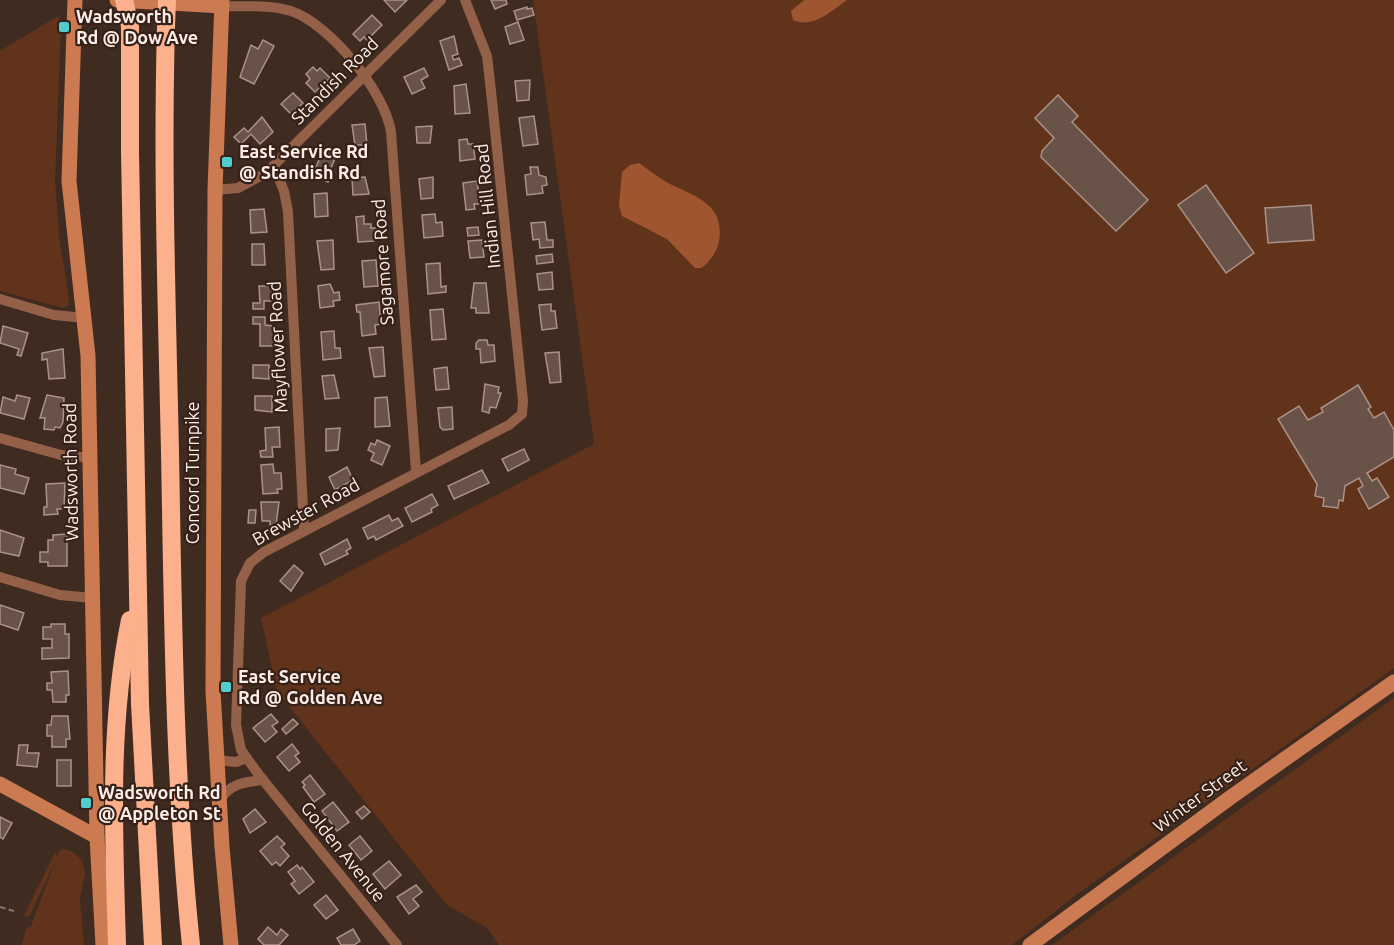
<svg xmlns="http://www.w3.org/2000/svg" width="1394" height="945" font-family="Ubuntu,sans-serif">
	<style>
		.green { fill: #62331b }
		.water { fill: #9f552f }
		.building { fill: #695348; stroke: #ab9286; stroke-width: 1.5 }
		.lines { fill: none; stroke-linecap: round; stroke-linejoin: round }
		.path { stroke: #87756c; stroke-width: 2; stroke-dasharray: 6 3; stroke-linecap: butt }
		.street { stroke: #946148; stroke-width: 10 }
		.secondary { stroke: #cb7a52; stroke-width: 15 }
		.highway { stroke: #fdb08c; stroke-width: 18 }
		.highway-bridge { stroke: #fdb08c; stroke-width: 18 }
		.poi-dot { fill: #52cdcf; stroke: #352118; stroke-width: 2 }
		.labels { text-anchor: middle; stroke-width: 4.5; stroke-linejoin: round; paint-order: stroke }
		.poi-label { font-size: 18px; font-weight: bold; fill: #fceee7; stroke: #352118; text-anchor: start }
		.street-label { font-size: 18px; fill: #fceee7; stroke: #352118 }
	</style>
	<rect width="100%" height="100%" fill="#402b21"/>
	<g class="green">
		<polygon points="533,0 1394,0 1394,668 1076,895 1012,945 499,945 487,928 447,905 277,691 261,618 594,444"/>
		<polygon points="58,16 61,24 55,180 59,236 69,299 68,305 63,308 0,291 0,51"/>
		<polygon points="1394,698 1394,945 1052,945"/>
		<polygon points="63,849 71,851 82,860 85,873 80,898 84,945 22,945 26,928 31,926 59,851"/>
		<polygon points="55,852 57,858 29,917 24,916"/>
	</g>
	<g class="water">
		<path d="M804,0H847C831,11 813,29 793,20L791,11Z"/>
		<path d="M639,163C649,170 659,178 670,184C697,197 725,205 719,241C717,252 710,262 701,268H695L667,239L622,216L619,206L622,172L630,165Z"/>
	</g>
	<g class="building">
		<polygon points="384,0 407,0 395,12"/>
		<polygon points="491,0 506,0 507,4 495,9"/>
		<polygon points="527,7 527,9 532,8 534,15 517,20 514,11"/>
		<polygon points="372,15 382,25 367,40 364,37 360,41 353,34"/>
		<polygon points="518,22 524,40 510,44 505,27"/>
		<polygon points="454,36 458,54 452,56 454,60 459,58 462,65 449,70 440,41"/>
		<polygon points="263,40 274,46 254,84 240,77 251,45 258,49"/>
		<polygon points="313,67 317,71 320,68 330,78 315,92 306,83 310,79 306,74"/>
		<polygon points="424,68 428,76 421,80 425,88 412,94 404,77"/>
		<polygon points="530,80 529,100 517,101 515,81"/>
		<polygon points="466,84 470,113 455,114 454,86"/>
		<polygon points="293,93 303,103 291,114 281,104"/>
		<polygon points="1058,95 1078,116 1072,122 1148,200 1116,231 1041,157 1042,151 1054,138 1035,118"/>
		<polygon points="534,116 538,144 523,146 519,118"/>
		<polygon points="262,117 273,132 260,144 251,134 241,144 234,137 244,128 248,132"/>
		<polygon points="365,124 367,145 355,145 352,125"/>
		<polygon points="432,126 430,143 417,143 416,127"/>
		<polygon points="467,139 468,144 473,144 475,159 460,161 459,140"/>
		<polygon points="329,148 337,154 328,175 330,176 328,182 312,175 321,156"/>
		<polygon points="530,167 538,167 539,175 546,177 547,185 542,186 543,193 527,195 525,175 531,174"/>
		<polygon points="365,177 369,194 353,195 352,178"/>
		<polygon points="433,177 433,198 421,199 419,179"/>
		<polygon points="477,181 480,204 474,204 475,209 466,210 463,183"/>
		<polygon points="1206,185 1254,253 1226,273 1178,205"/>
		<polygon points="327,193 328,216 315,217 314,194"/>
		<polygon points="1311,205 1314,240 1268,243 1265,208"/>
		<polygon points="264,209 267,232 251,233 250,210"/>
		<polygon points="435,214 436,223 442,222 443,236 424,238 422,215"/>
		<polygon points="364,216 364,224 371,224 371,228 376,228 374,241 358,242 356,217"/>
		<polygon points="545,222 547,240 553,240 553,247 540,248 539,239 533,240 531,223"/>
		<polygon points="478,227 479,235 468,236 467,228"/>
		<polygon points="333,240 334,269 321,270 317,241"/>
		<polygon points="482,240 484,257 470,258 468,241"/>
		<polygon points="252,244 264,244 265,265 252,265"/>
		<polygon points="552,254 553,262 537,264 536,256"/>
		<polygon points="376,260 378,286 364,287 362,261"/>
		<polygon points="440,263 441,287 446,286 446,292 428,294 426,264"/>
		<polygon points="552,272 553,289 539,290 537,274"/>
		<polygon points="474,283 486,283 489,313 476,313 476,308 471,308"/>
		<polygon points="330,284 334,293 339,292 340,300 333,301 334,306 320,308 318,286"/>
		<polygon points="259,286 272,286 272,301 264,301 264,309 253,309 253,303 260,303"/>
		<polygon points="379,302 381,324 375,325 376,334 362,336 360,312 357,312 356,305"/>
		<polygon points="551,304 551,311 555,311 557,328 542,330 539,305"/>
		<polygon points="443,309 446,339 432,340 430,310"/>
		<polygon points="253,317 265,317 265,325 273,326 274,333 277,333 275,346 260,346 260,324 253,324"/>
		<polygon points="3,326 28,333 21,356 17,355 19,349 0,343"/>
		<polygon points="334,331 335,348 340,348 341,358 323,360 321,332"/>
		<polygon points="479,340 487,340 488,345 494,345 495,361 481,363 480,349 476,349 476,343"/>
		<polygon points="383,347 385,376 374,377 369,348"/>
		<polygon points="63,349 65,378 49,379 47,359 42,360 42,353"/>
		<polygon points="559,352 561,382 550,383 545,353"/>
		<polygon points="253,365 269,365 269,379 253,378"/>
		<polygon points="447,367 449,389 436,390 434,369"/>
		<polygon points="334,375 339,398 325,399 322,376"/>
		<polygon points="485,384 499,387 498,393 501,393 496,408 490,407 489,413 482,411"/>
		<polygon points="1358,385 1371,407 1368,409 1374,418 1384,412 1394,430 1394,457 1367,473 1372,481 1377,478 1389,497 1369,509 1358,489 1363,486 1359,478 1345,486 1343,501 1339,500 1338,508 1323,506 1324,498 1315,496 1317,484 1278,419 1299,406 1308,420 1323,412 1321,408"/>
		<polygon points="17,395 30,398 24,419 0,413 3,397 15,401"/>
		<polygon points="47,395 64,398 63,422 60,428 55,427 54,430 44,429 45,418 40,418"/>
		<polygon points="255,396 272,396 272,412 255,410"/>
		<polygon points="387,397 390,426 375,427 375,398"/>
		<polygon points="452,407 453,429 443,430 440,427 438,408"/>
		<polygon points="279,427 280,447 272,447 273,457 261,457 260,451 266,450 265,428"/>
		<polygon points="340,428 338,450 326,451 326,429"/>
		<polygon points="377,440 390,446 382,465 371,460 374,453 368,450 371,443 375,445"/>
		<polygon points="524,449 529,460 508,471 502,459"/>
		<polygon points="273,464 274,473 281,473 282,489 277,489 278,493 263,494 261,465"/>
		<polygon points="0,465 16,469 15,474 29,478 24,494 0,488"/>
		<polygon points="347,467 353,480 335,490 329,477"/>
		<polygon points="482,470 489,483 454,499 448,486"/>
		<polygon points="65,483 64,509 57,509 58,514 44,515 44,507 47,507 46,484"/>
		<polygon points="432,494 438,505 431,509 432,512 412,522 405,508"/>
		<polygon points="261,502 279,502 276,525 270,525 270,521 262,521"/>
		<polygon points="249,510 256,510 255,523 248,523"/>
		<polygon points="389,515 392,521 398,518 403,526 376,540 374,536 368,539 363,528"/>
		<polygon points="0,530 24,538 19,556 0,552"/>
		<polygon points="67,534 67,566 48,566 48,562 40,562 40,552 48,552 48,540 53,540 53,535"/>
		<polygon points="347,539 351,548 346,551 348,554 325,565 320,554"/>
		<polygon points="294,565 303,573 291,591 280,581"/>
		<polygon points="0,605 24,613 18,630 0,624"/>
		<polygon points="51,624 65,624 65,634 69,634 69,658 42,659 42,648 52,648 52,639 43,639 43,627 51,627"/>
		<polygon points="68,671 69,695 66,695 66,702 53,702 52,690 47,690 47,683 52,683 51,672"/>
		<polygon points="271,714 278,722 272,726 277,732 265,742 253,728"/>
		<polygon points="52,716 68,716 70,739 66,739 66,747 52,747 52,736 47,736 47,725 51,725"/>
		<polygon points="293,719 298,724 286,734 282,729"/>
		<polygon points="292,744 299,753 295,756 300,762 289,771 277,757"/>
		<polygon points="19,745 28,745 27,753 39,753 37,767 17,765"/>
		<rect x="57" y="760" width="14" height="26"/>
		<polygon points="310,775 325,794 314,802 303,787 305,785 302,782"/>
		<polygon points="333,802 349,822 337,831 322,811"/>
		<polygon points="364,806 370,812 362,819 356,812"/>
		<polygon points="255,809 266,822 250,833 243,819"/>
		<polygon points="0,817 12,823 3,839 0,837"/>
		<polygon points="277,836 285,844 281,847 289,856 280,866 276,862 272,865 260,851"/>
		<polygon points="360,836 372,851 361,860 349,845"/>
		<polygon points="389,861 401,875 385,889 373,874"/>
		<polygon points="297,865 300,869 302,867 314,882 299,894 291,884 295,881 288,872"/>
		<polygon points="416,885 422,892 413,899 419,906 409,914 397,897"/>
		<polygon points="326,895 338,910 326,919 314,905"/>
		<polygon points="268,927 277,935 281,929 288,935 279,945 264,945 258,939"/>
		<polygon points="353,929 360,941 354,945 341,945 337,938"/>
	</g>
	<g class="lines">
		<polyline class="path" points="0,907 14,911"/>
		<g class="street">
			<path d="M222,6C244,7 269,4 291,11C330,24 385,92 391,132L416,471"/>
			<polyline points="274,166 284,191 288,212 304,529"/>
			<polyline points="215,190 238,188 266,173 441,0"/>
			<polyline points="0,299 54,315 85,318"/>
			<polyline points="0,438 61,455 90,458"/>
			<polyline points="0,577 60,595 92,598"/>
			<polyline points="216,760 236,762 246,758"/>
			<path d="M219,803C227,784 244,782 263,780"/>
			<polyline points="397,945 259,775 241,750 236,725 241,581 250,563 264,552 509,425 522,414 523,401 491,91 487,56 465,0"/>
		</g>
		<g class="secondary">
			<polyline points="75,0 69,181 88,356 97,837 103,945"/>
			<polyline points="117,0 222,6"/>
			<polyline points="222,0 215,190 213,691 222,847 231,945"/>
			<polyline points="0,784 97,837"/>
			<polyline points="1030,945 1231,797 1394,682"/>
		</g>
		<g class="highway">
			<polyline points="130,26 130,151 140,704 153,945"/>
			<path d="M166,27C162,169 167,310 170,452C173,616 174,781 191,945"/>
			<path d="M117,945C114,837 108,727 130,620"/>
		</g>
		<g class="highway-bridge">
			<polyline points="124,0 130,26"/>
			<polyline points="166,27 167,0"/>
		</g>
	</g>
	<g class="poi-dot">
		<rect x="58" y="21" width="12" height="12" rx="3"/>
		<rect x="221" y="156" width="12" height="12" rx="3"/>
		<rect x="220" y="681" width="12" height="12" rx="3"/>
		<rect x="80" y="797" width="12" height="12" rx="3"/>
	</g>
	<g class="labels">
		<g class="poi-label">
			<text x="76" y="23">Wadsworth<tspan x="76" dy="21">Rd @ Dow Ave</tspan></text>
			<text x="239" y="158">East Service Rd<tspan x="239" dy="21">@ Standish Rd</tspan></text>
			<text x="238" y="683">East Service<tspan x="238" dy="21">Rd @ Golden Ave</tspan></text>
			<text x="98" y="799">Wadsworth Rd<tspan x="98" dy="21">@ Appleton St</tspan></text>
		</g>
		<g class="street-label">
			<text transform="translate(335 81) rotate(-45)" y="6">Standish Road</text>
			<text transform="translate(488 206) rotate(-96)" y="6">Indian Hill Road</text>
			<text transform="translate(383 262) rotate(-94)" y="6">Sagamore Road</text>
			<text transform="translate(278 347) rotate(-93)" y="6">Mayflower Road</text>
			<text transform="translate(71 472) rotate(-91)" y="6">Wadsworth Road</text>
			<text transform="translate(193 473) rotate(-90)" y="6">Concord Turnpike</text>
			<text transform="translate(306 512) rotate(-29)" y="6">Brewster Road</text>
			<text transform="translate(1200 796) rotate(-36)" y="6">Winter Street</text>
			<text transform="translate(343 852) rotate(51)" y="6">Golden Avenue</text>
		</g>
	</g>
</svg>
